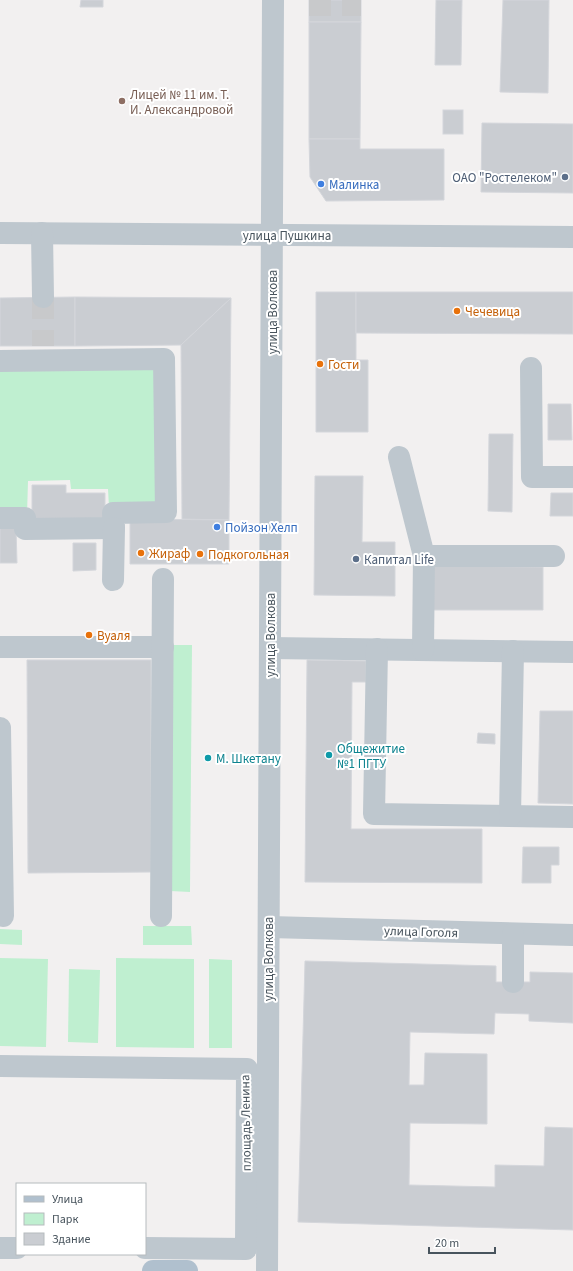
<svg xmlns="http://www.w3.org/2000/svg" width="573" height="1271" font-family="'Source Sans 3',sans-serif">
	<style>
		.green { fill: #bfefd0 }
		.building { fill: #cacdd2; stroke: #d4d6db }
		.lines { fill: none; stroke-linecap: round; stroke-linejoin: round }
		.minor-tunnel { stroke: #c8c9cb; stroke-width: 22; stroke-dasharray: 22 11; stroke-linecap: butt }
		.minor { stroke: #bec7ce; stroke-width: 22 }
		.major { stroke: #b0c0ce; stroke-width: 22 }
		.education-dot { fill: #8d6e63; stroke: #fff; stroke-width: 1.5 }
		.service-dot { fill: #5c6f8a; stroke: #fff; stroke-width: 1.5 }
		.shop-dot { fill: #3f7fe0; stroke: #fff; stroke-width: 1.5 }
		.food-dot { fill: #e8710a; stroke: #fff; stroke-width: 1.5 }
		.culture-dot { fill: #0f9aa8; stroke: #fff; stroke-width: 1.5 }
		.labels { text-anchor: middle; stroke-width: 4; stroke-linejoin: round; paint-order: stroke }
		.education-label { font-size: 13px; fill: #785e54; stroke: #fff; text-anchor: start }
		.service-label { font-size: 13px; fill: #4e5e75; stroke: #fff; text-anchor: end }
		.shop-label { font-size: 13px; fill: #366cbe; stroke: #fff; text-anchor: start }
		.street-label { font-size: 13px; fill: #48545d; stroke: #fff }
		.food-label { font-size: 13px; fill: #c56008; stroke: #fff; text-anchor: start }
		.culture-label { font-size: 13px; fill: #0d838f; stroke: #fff; text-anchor: start }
	</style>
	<rect width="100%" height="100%" fill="#f2f0f0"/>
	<g class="green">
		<polygon points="159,364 160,506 109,507 108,489 71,489 70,480 28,481 27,515 0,515 0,366"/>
		<polygon points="172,645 192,645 190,892 170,891"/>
		<polygon points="143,926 191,926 192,945 143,945"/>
		<polygon points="0,929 22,930 22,945 0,944"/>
		<polygon points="0,958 48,959 46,1047 0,1046"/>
		<polygon points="116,958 194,959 194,1048 116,1047"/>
		<polygon points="209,959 232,960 232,1048 209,1048"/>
		<polygon points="69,969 100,970 98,1043 68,1042"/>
	</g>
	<g class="building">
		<polygon points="81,0 103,0 103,7 80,7"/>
		<rect x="309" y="0" width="52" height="22"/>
		<polygon points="436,0 462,0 461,65 435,65"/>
		<polygon points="503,0 549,0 548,93 500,92"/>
		<polygon points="309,22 361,22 360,139 309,139"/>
		<rect x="443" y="110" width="20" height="24"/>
		<polygon points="482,123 573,124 573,193 481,192"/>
		<polygon points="309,139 360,139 360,149 444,149 444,200 326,201 310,177"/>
		<polygon points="316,292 356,292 356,360 368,360 368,432 316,432"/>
		<polygon points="356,292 573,292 573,334 356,333"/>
		<polygon points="75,297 75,346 0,346 0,298"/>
		<polygon points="75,297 231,298 181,345 75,346"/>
		<polygon points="231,298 229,520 182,519 181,345"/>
		<polygon points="548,404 571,404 572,440 548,440"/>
		<polygon points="489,434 513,434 512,512 488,511"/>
		<polygon points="315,476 363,476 362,542 395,542 395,596 314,595"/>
		<polygon points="32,485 66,485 66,493 105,493 105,520 32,520"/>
		<polygon points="551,493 573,493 573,516 550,516"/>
		<polygon points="130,519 229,520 229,564 130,564"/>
		<polygon points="0,528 16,528 17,563 0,563"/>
		<polygon points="73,543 96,543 96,570 73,571"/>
		<polygon points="433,566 543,567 543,610 433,610"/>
		<polygon points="27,660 151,660 151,872 28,873"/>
		<polygon points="307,660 366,661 366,682 352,682 351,829 482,829 482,883 305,882"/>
		<polygon points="540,711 573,711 573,804 538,803"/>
		<polygon points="478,733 495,734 495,744 477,743"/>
		<polygon points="523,847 559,847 559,865 551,865 551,883 522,883"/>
		<polygon points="305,961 496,966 496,982 530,982 530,972 573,973 573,1023 529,1021 529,1014 495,1013 494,1034 410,1032 409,1085 424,1085 425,1053 487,1054 487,1124 410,1123 409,1185 495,1187 495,1165 544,1166 545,1127 573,1128 573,1230 298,1222"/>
	</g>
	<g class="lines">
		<g class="minor-tunnel">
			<polyline points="309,5 361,5"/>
			<polyline points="43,297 43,346"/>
		</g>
		<g class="minor">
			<polyline points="0,233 573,237"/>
			<polyline points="42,233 43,297"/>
			<polyline points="0,361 164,359 166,512 113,513 114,528 25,529 25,518 0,518"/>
			<polyline points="531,368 532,477 573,477"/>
			<polyline points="399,457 424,556"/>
			<polyline points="113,580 114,528"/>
			<polyline points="0,647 163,647"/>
			<polyline points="270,648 573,652"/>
			<polyline points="377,649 374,814 573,817"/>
			<polyline points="423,650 424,556 554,556"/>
			<polyline points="0,728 3,916"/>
			<polyline points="510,816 513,651"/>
			<polyline points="161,916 163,579"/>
			<polyline points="269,927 573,935"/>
			<polyline points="513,982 513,934"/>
			<polyline points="0,1066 247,1069 246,1249 145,1248"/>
			<polyline points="0,1248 17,1248"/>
			<polyline points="267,1271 273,0"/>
		</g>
		<polyline class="major" points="153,1271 187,1271"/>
	</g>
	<circle class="education-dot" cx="122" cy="101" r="4"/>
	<g class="service-dot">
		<circle cx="565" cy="177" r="4"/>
		<circle cx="356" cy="559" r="4"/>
	</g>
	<g class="shop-dot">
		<circle cx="321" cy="184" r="4"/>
		<circle cx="217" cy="527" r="4"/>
	</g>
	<g class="food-dot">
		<circle cx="457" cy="311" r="4"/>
		<circle cx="320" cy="364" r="4"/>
		<circle cx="141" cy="553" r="4"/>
		<circle cx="200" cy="554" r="4"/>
		<circle cx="89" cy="635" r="4"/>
	</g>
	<g class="culture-dot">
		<circle cx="329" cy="755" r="4"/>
		<circle cx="208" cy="758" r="4"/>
	</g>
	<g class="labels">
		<g class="education-label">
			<text x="130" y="99">Лицей № 11 им. Т.<tspan x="130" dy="15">И. Александровой</tspan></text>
		</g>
		<g class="service-label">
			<text x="557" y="182">ОАО "Ростелеком"</text>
			<text x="364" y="564" text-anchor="start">Капитал Life</text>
		</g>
		<g class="shop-label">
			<text x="329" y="189">Малинка</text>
			<text x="225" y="532">Пойзон Хелп</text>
		</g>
		<g class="street-label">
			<text x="287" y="240">улица Пушкина</text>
			<text transform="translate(272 312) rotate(-90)" y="5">улица Волкова</text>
			<text transform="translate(270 635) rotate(-90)" y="5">улица Волкова</text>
			<text transform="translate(421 931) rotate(2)" y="5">улица Гоголя</text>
			<text transform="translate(268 959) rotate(-90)" y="5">улица Волкова</text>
			<text transform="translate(245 1123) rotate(-91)" y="5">площадь Ленина</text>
		</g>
		<g class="food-label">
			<text x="465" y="316">Чечевица</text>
			<text x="328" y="369">Гости</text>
			<text x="149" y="558">Жираф</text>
			<text x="208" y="559">Подкогольная</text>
			<text x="97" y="640">Вуаля</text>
		</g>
		<g class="culture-label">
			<text x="337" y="753">Общежитие<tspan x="337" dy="15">№1 ПГТУ</tspan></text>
			<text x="216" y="763">М. Шкетану</text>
		</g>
	</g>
	<rect x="16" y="1183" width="130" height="72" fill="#ffffff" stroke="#b6bbbe"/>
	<rect x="24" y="1196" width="20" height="6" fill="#b0c0ce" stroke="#b6bbbe"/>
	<text x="52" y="1203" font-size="12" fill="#48545d">Улица</text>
	<rect x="24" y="1213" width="20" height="12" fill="#bfefd0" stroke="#b6bbbe"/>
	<text x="52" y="1223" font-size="12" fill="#48545d">Парк</text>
	<rect x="24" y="1233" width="20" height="12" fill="#cacdd2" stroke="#b6bbbe"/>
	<text x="52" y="1243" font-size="12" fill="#48545d">Здание</text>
	<path d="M429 1247v6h66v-6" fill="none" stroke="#48545d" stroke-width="2"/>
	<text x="435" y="1247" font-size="12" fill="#48545d" stroke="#ffffff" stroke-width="3" paint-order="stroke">20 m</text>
</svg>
